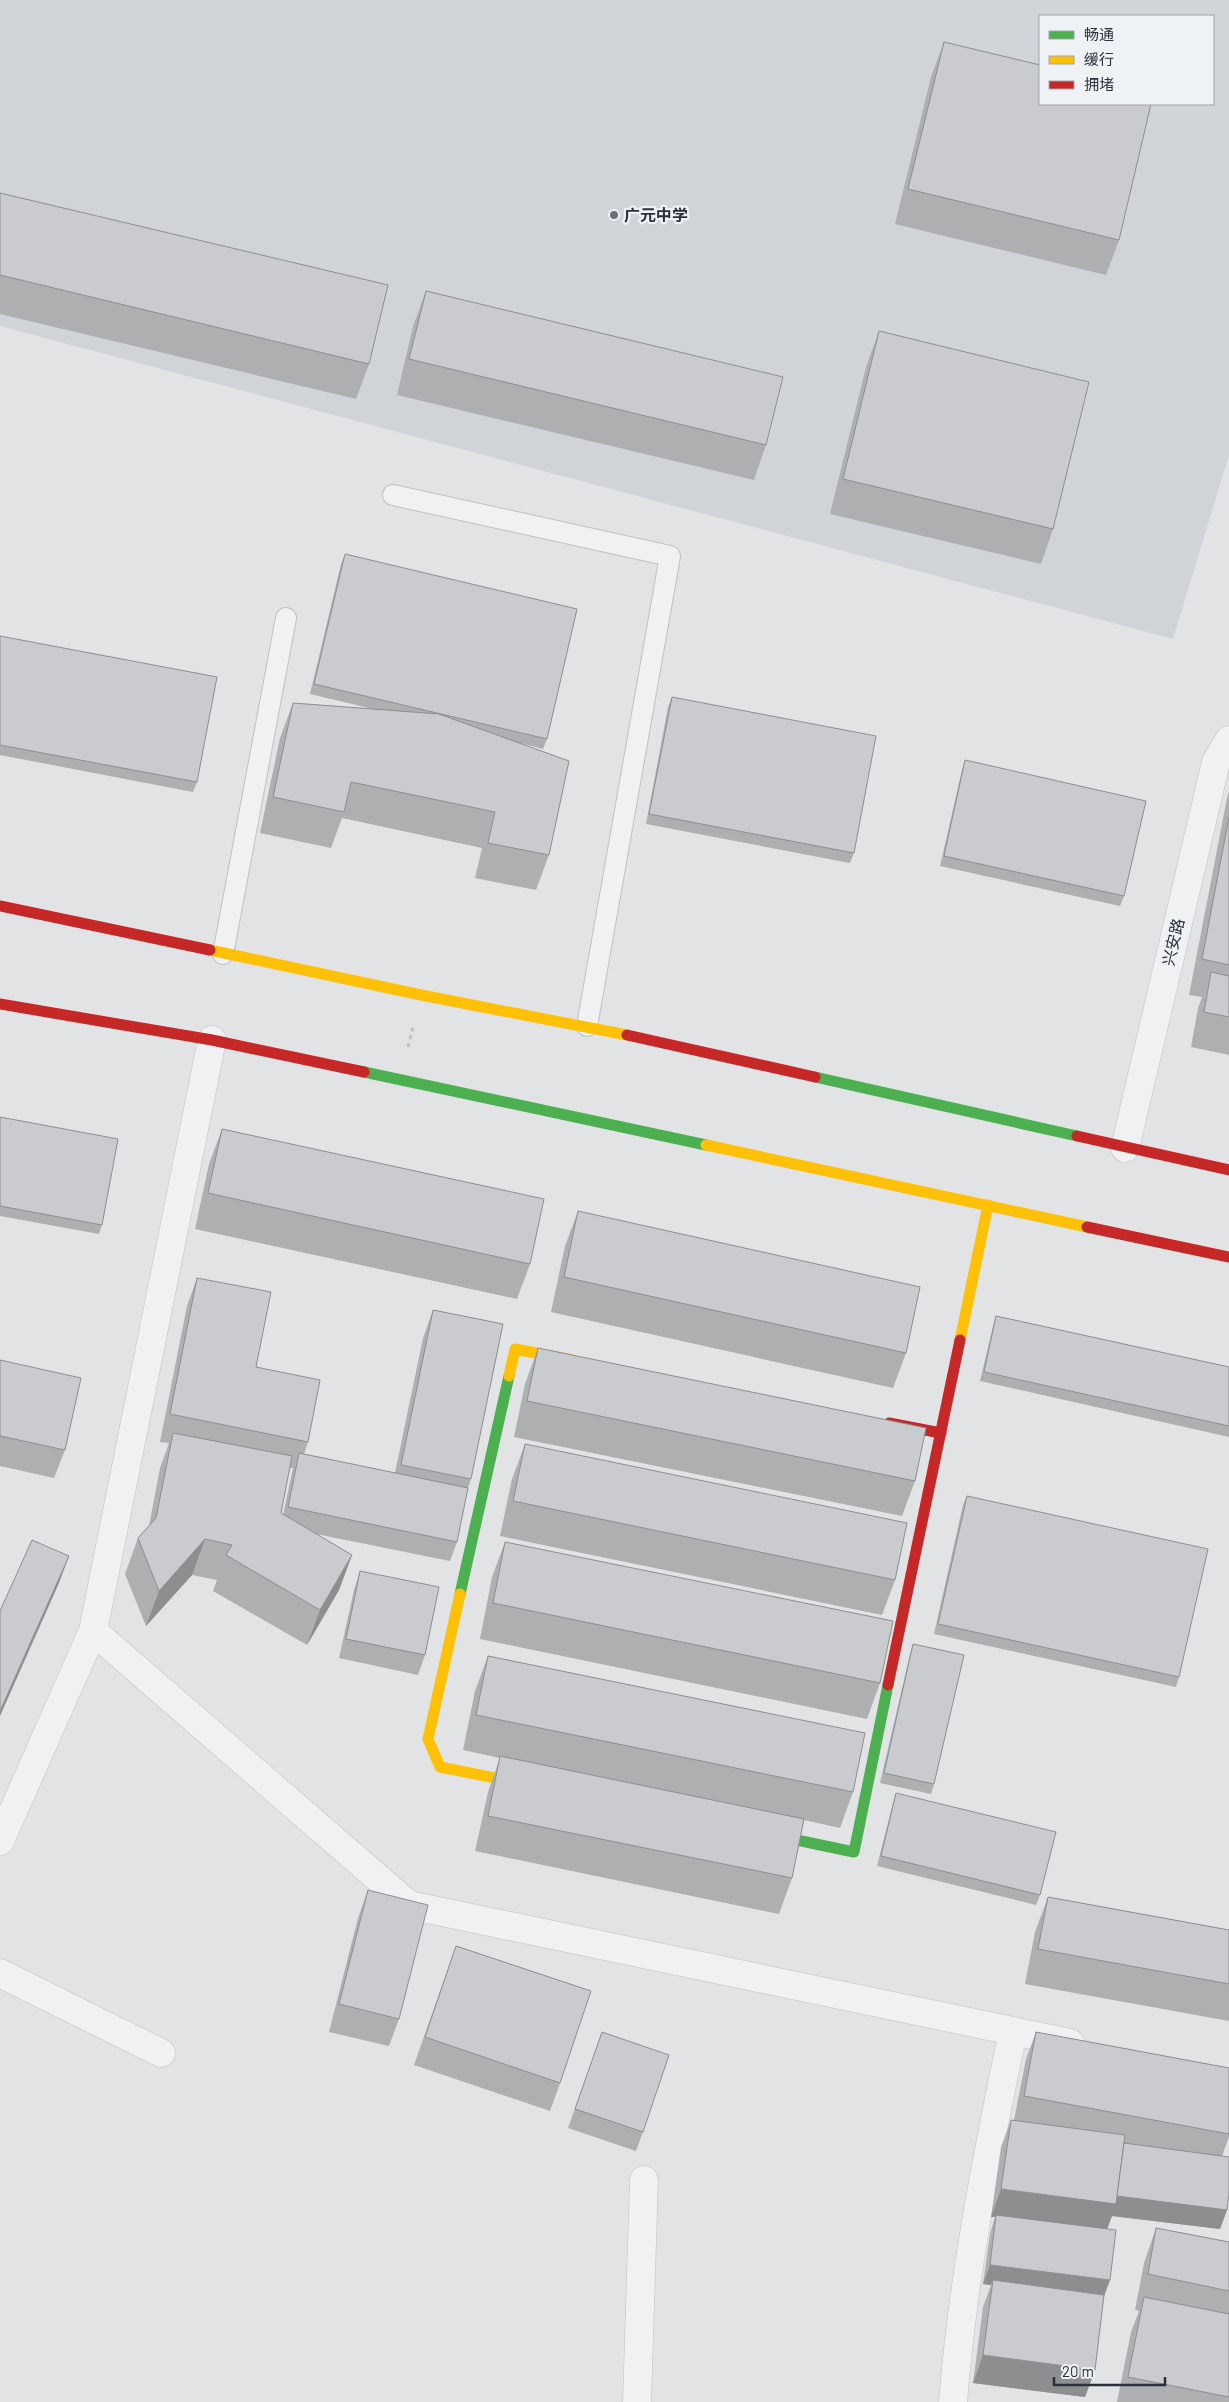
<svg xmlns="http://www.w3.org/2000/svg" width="1229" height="2402" font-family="Barlow,'Noto Sans SC',sans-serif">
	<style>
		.built { fill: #d0d3d8; fill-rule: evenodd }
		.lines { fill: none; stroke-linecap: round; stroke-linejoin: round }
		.lane-casing { stroke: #bfc1c3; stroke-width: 22 }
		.street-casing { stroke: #bfc1c3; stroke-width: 29 }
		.path { stroke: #bfc1c4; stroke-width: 3; stroke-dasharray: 4 4; stroke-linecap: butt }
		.lane { stroke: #f0f1f3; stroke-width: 20 }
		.street { stroke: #f0f1f3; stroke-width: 28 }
		.fast { stroke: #4caf50; stroke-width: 11 }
		.slow { stroke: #ffc107; stroke-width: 11 }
		.jam { stroke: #c62828; stroke-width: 11 }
		.wall { fill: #adafb1; fill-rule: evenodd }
		.shaded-wall { fill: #8d8e90 }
		.building { fill: #c9cbce; stroke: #8d8e90 }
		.poi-dot { fill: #6a6f78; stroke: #eff2f5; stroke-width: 2 }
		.labels { text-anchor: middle; stroke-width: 4.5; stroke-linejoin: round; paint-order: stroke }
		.poi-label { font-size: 16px; font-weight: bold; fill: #2a313d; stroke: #eff2f5; text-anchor: start }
		.street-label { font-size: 16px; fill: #2a313d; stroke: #eff2f5 }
	</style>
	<rect width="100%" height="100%" fill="#e1e3e5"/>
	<path class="built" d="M0,0H1229V455L1173,639L0,326ZM1040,16H1213V104H1040Z"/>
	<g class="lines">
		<g class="lane-casing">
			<g id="lane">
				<polyline points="393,495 670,556 587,1026"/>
				<polyline points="223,954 286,618"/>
			</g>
		</g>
		<g class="street-casing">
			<g id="street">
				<polyline points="1125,1148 1216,762 1229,740"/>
				<polyline points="93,1631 409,1905 1070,2043"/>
				<polyline points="0,1841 93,1631 212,1040"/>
				<polyline points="0,1973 161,2053"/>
				<polyline points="637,2402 644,2180"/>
				<path d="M953,2402C963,2277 987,2154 1013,2032"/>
			</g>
		</g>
		<polyline class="path" points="408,1047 413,1027"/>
		<use href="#lane" class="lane"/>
		<use href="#street" class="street"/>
		<g class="fast">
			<polyline points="364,1072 706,1145"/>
			<polyline points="815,1077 1077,1136"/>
			<polyline points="460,1594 509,1376"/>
			<polyline points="763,1833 854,1852 888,1685"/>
		</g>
		<g class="slow">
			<polyline points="210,950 421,995 627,1035"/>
			<polyline points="706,1145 1087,1227"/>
			<polyline points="960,1340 988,1205"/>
			<polyline points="509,1376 515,1349 572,1360"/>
			<polyline points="460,1594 428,1739 440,1767 530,1785"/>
		</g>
		<g class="jam">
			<polyline points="0,906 210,950"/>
			<polyline points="0,1004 212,1040 364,1072"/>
			<polyline points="627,1035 815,1077"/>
			<polyline points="1077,1136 1229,1170"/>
			<polyline points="1087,1227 1229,1257"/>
			<polyline points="889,1423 941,1433"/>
			<polyline points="888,1685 960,1340"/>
		</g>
	</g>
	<g class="wall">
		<polygon points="944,42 1119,240 1106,275 895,224 931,77"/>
		<polygon points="0,193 369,364 356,399 0,314"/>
		<polygon points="426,291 766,445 754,480 397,395 413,326"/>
		<polygon points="879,331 1053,529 1041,564 830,514 866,367"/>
		<polygon points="345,554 547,739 543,749 520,743 549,855 536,890 475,878 482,848 342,818 331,848 260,833 280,738 293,703 373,709 310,694 341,564"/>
		<polygon points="0,636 197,782 193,792 0,755"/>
		<polygon points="672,697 854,853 850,863 646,824 668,707"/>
		<polygon points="965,760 1124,896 1120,906 940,866 962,770"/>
		<polygon points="1229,791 1229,1055 1191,1047 1198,1008 1202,997 1189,995 1227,798"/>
		<polygon points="0,1117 102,1225 99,1234 0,1216"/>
		<polygon points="222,1129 530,1264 517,1299 195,1229 209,1164"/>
		<polygon points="578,1211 906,1353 893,1388 551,1312 565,1246"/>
		<path d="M197,1278L256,1367L308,1442L304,1454L395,1473L423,1338L433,1310L471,1479L468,1488L457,1542L450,1561L316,1534L352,1555L339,1590L307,1645L213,1591L217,1580L192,1575L146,1626L125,1574L138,1538L149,1526L160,1468L169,1443L160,1442L187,1306ZM290,1468H293L283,1515L281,1513Z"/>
		<polygon points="996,1316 1229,1367 1229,1437 980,1381 993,1326"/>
		<polygon points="538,1348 915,1481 902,1516 514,1437 525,1384"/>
		<polygon points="0,1360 65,1450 54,1478 0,1466"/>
		<polygon points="525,1444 895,1580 882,1615 500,1536 512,1479"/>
		<polygon points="967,1496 1179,1677 1176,1687 934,1634 963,1505"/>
		<polygon points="505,1542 880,1683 867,1719 480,1639 492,1577"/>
		<polygon points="360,1571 425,1655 418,1675 339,1658 354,1590"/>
		<polygon points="913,1644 934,1784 931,1794 880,1783 910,1654"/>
		<polygon points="488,1656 853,1792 840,1828 804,1820 792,1878 779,1914 475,1851 488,1792 500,1758 463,1750 475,1691"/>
		<polygon points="896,1793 1040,1895 1036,1905 877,1866 893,1803"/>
		<polygon points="368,1890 399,2019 389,2046 329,2032 358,1918"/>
		<polygon points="1048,1897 1229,1930 1229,2021 1025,1984 1035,1932"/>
		<polygon points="456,1946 560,2083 550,2111 414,2065"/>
		<polygon points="602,2032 643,2132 636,2151 568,2128"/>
		<polygon points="1036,2032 1229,2068 1229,2137 1222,2156 1227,2210 1220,2229 1112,2216 1107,2229 1104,2295 1095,2370 1085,2397 973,2383 983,2307 991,2285 983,2284 990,2234 995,2217 991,2217 1001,2147 1011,2120 1014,2120 1026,2059"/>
		<polygon points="1156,2228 1229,2242 1229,2402 1117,2402 1131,2332 1139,2311 1135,2310 1144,2263"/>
	</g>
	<g class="shaded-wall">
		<polygon points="205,1539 192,1575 146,1626 159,1591"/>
		<polygon points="352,1555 339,1590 307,1645 320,1610"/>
		<polygon points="69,1556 59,1583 0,1716 0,1711"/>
		<polygon points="1001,2189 1115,2196 1227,2210 1220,2229 1112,2216 1106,2232 996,2215 995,2217 991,2217"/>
		<polygon points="990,2265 1110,2280 1103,2299 993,2280 991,2285 983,2284"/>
		<polygon points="983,2355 1095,2370 1085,2397 973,2383"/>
	</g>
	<g class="building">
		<polygon points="944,42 1040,65 1040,104 1151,104 1119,240 908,189"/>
		<polygon points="0,193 388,285 369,364 0,275"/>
		<polygon points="426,291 783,377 766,445 409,359"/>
		<polygon points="879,331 1089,382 1053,529 843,479"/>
		<polygon points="345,554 577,609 547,739 314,684"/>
		<polygon points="0,636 217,677 197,782 0,745"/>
		<polygon points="672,697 876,736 854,853 649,814"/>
		<polygon points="293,703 439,714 569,761 549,855 488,843 495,812 351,782 344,812 273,797"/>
		<polygon points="965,760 1146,801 1124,896 944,856"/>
		<polygon points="1229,817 1229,965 1202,959"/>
		<polygon points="1211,972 1229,976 1229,1017 1204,1012"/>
		<polygon points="0,1117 118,1139 102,1225 0,1206"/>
		<polygon points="222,1129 544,1199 530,1264 208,1193"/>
		<polygon points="578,1211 920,1287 906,1353 564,1277"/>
		<polygon points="197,1278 271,1292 256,1367 320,1380 308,1442 170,1414"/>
		<polygon points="433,1310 503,1324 471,1479 401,1465"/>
		<polygon points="996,1316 1229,1367 1229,1426 984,1372"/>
		<polygon points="538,1348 926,1428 915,1481 527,1401"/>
		<polygon points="0,1360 81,1378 65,1450 0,1436"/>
		<polygon points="173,1433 292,1456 281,1513 352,1555 320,1610 226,1555 232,1545 205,1539 159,1591 138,1538 156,1518"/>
		<polygon points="525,1444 907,1523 895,1580 513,1501"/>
		<polygon points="299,1453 468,1488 457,1542 288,1507"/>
		<polygon points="967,1496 1208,1549 1179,1677 938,1624"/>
		<polygon points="32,1540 69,1556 0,1711 0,1611"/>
		<polygon points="505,1542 893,1621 880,1683 493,1603"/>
		<polygon points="360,1571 439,1587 425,1655 346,1639"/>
		<polygon points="913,1644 964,1655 934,1784 884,1773"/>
		<polygon points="488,1656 865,1733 853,1792 476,1715"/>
		<polygon points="500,1756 804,1819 792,1878 488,1816"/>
		<polygon points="896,1793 1056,1832 1040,1895 881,1856"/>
		<polygon points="368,1890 428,1905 399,2019 339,2004"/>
		<polygon points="1048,1897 1229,1930 1229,1984 1038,1949"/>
		<polygon points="456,1946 591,1991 560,2083 425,2037"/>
		<polygon points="602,2032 669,2055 643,2132 575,2109"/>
		<polygon points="1036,2032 1229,2068 1229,2134 1024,2096"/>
		<polygon points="1011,2120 1125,2135 1116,2204 1001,2189"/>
		<polygon points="1124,2143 1229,2157 1229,2193 1227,2210 1117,2196"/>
		<polygon points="996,2215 1116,2230 1110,2280 990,2265"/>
		<polygon points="1156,2228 1229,2242 1229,2291 1148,2274"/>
		<polygon points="993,2280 1104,2295 1095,2370 983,2355"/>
		<polygon points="1144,2297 1229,2314 1229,2397 1128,2377"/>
	</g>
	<circle class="poi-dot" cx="614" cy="215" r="5"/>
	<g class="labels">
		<g class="poi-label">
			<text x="624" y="221">广元中学</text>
		</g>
		<g class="street-label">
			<text transform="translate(1173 942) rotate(-77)" y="6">兴安路</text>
		</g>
	</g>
	<rect x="1039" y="15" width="175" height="90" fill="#eff2f5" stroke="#a0a5ab"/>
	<rect x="1049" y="31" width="25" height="8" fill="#4caf50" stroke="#a0a5ab"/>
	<text x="1084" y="40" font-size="15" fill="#2a313d">畅通</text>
	<rect x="1049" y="56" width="25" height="8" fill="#ffc107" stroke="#a0a5ab"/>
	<text x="1084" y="65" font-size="15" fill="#2a313d">缓行</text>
	<rect x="1049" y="81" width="25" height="8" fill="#c62828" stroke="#a0a5ab"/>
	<text x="1084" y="90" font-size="15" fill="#2a313d">拥堵</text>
	<path d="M1054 2377v8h111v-8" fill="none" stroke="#2a313d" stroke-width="2.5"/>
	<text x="1062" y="2377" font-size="15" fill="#2a313d" stroke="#eff2f5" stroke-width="4" paint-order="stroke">20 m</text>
</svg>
